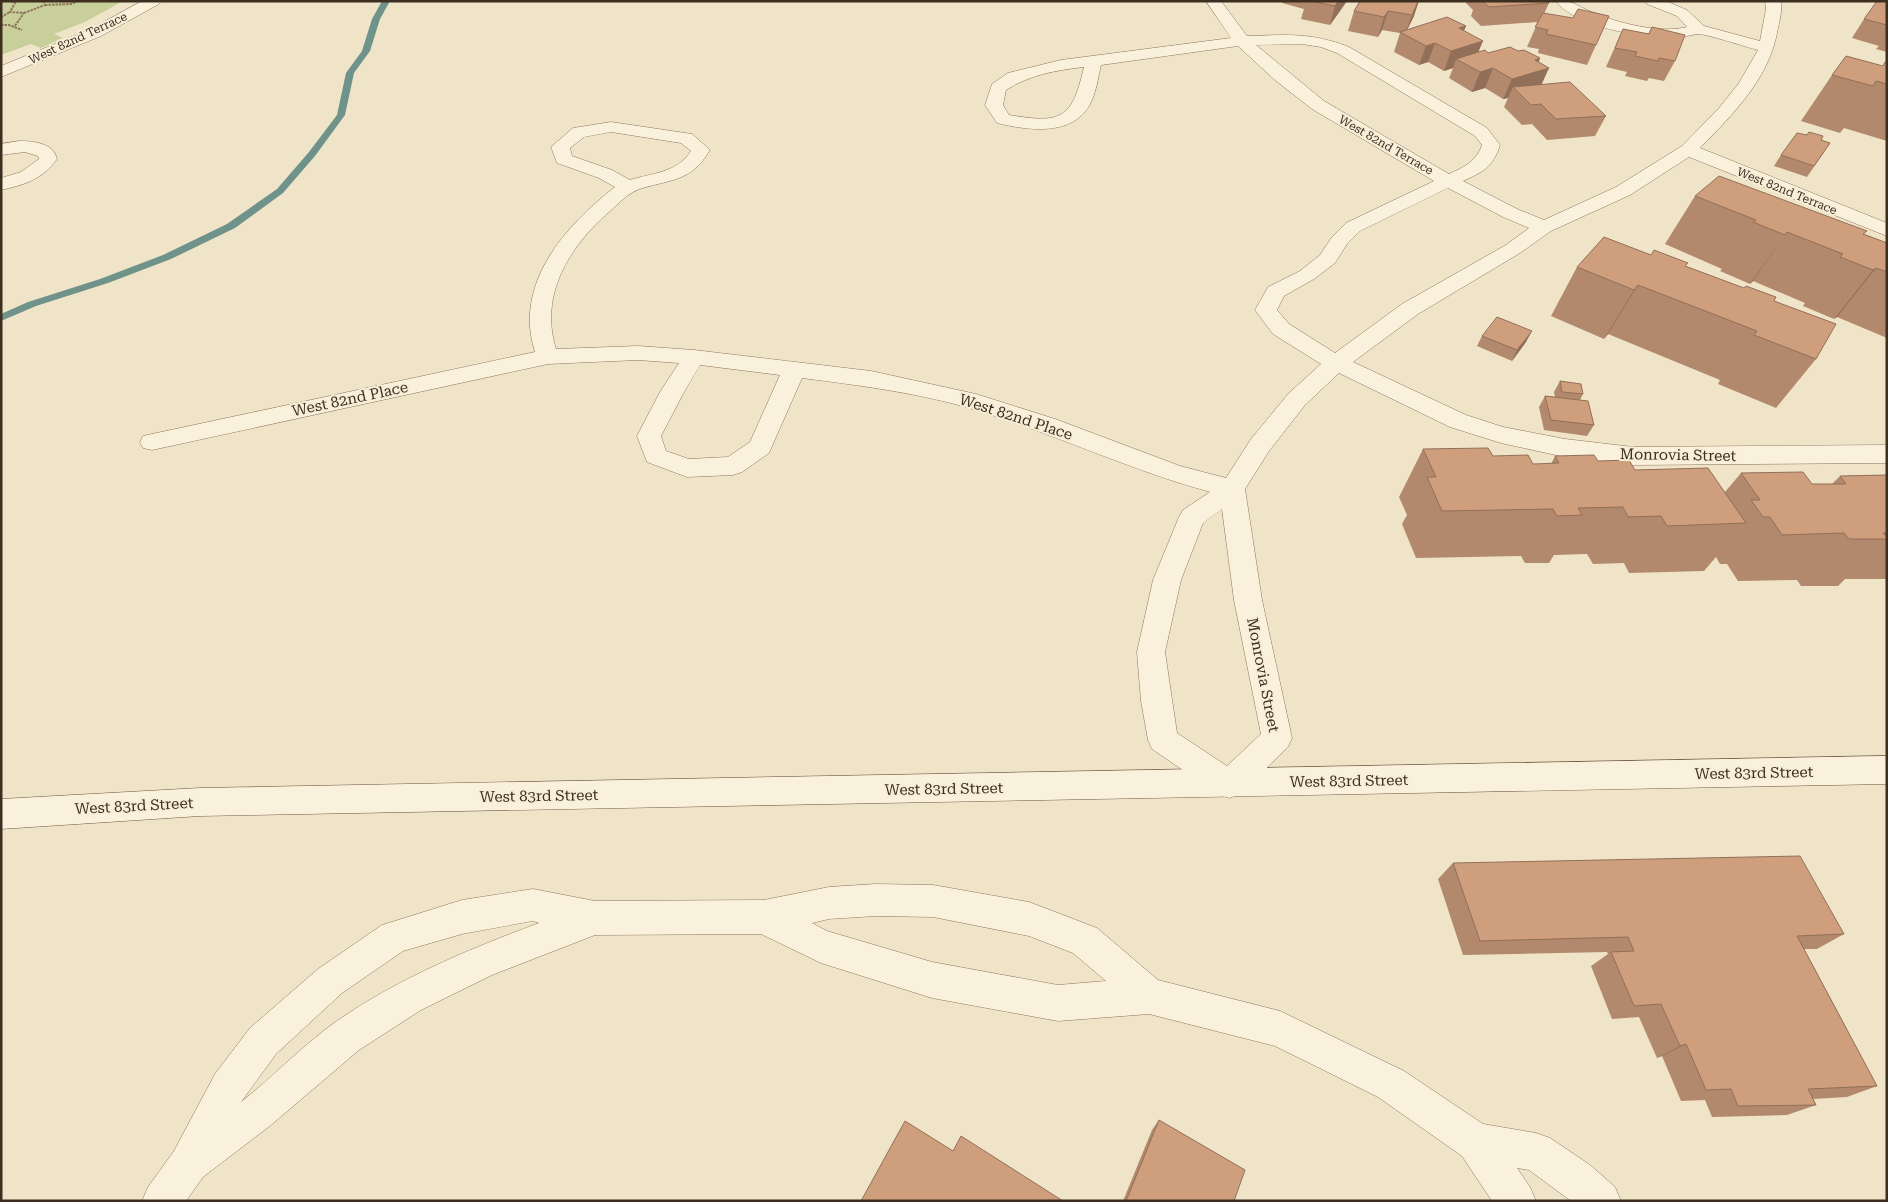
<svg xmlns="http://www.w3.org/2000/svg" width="1888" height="1202" font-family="'Roboto Serif',serif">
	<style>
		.green { fill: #c9cf9b }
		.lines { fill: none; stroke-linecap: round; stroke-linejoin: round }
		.stream { fill: #6f938a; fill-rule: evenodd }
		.street-casing { stroke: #8d765c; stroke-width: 1 }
		.secondary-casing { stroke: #6f573f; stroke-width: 1 }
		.path { stroke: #8d765c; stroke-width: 2; stroke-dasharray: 2.5 1; stroke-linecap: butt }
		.street { fill: #faf1dc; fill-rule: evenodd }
		.secondary { fill: #faf1dc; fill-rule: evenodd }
		.wall { fill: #b2896c }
		.shaded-wall { fill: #916f58 }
		.building { fill: #cf9f7d; stroke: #916f58 }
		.labels { text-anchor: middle; stroke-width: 4; stroke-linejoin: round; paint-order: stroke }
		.far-street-label { font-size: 12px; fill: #3d2e20; stroke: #f7eed8 }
		.street-label { font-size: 15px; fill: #3d2e20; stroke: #f7eed8 }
	</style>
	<rect width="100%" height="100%" fill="#f0e4c8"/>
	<polygon class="green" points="1,1 123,1 85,22 54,34 63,38 41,48 31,44 1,55"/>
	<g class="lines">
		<polygon class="stream" points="382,1 390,1 380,19 370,51 354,73 345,115 315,156 283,193 235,228 171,259 108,283 36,306 1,321 1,314 28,302 100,279 163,255 227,224 277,189 309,152 337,115 346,73 362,51 372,19"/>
		<g class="street-casing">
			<g id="street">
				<polygon points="142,1 161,1 159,4 101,36 1,77 1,66 89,30"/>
				<path d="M1206,1H1221L1247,36C1285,35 1311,32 1349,47L1487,128L1500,145C1493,167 1483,172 1463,181L1517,209L1544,220L1616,187L1682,146L1720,107L1739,83L1758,50C1746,47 1707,34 1698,34C1689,35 1681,38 1671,38C1642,38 1573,26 1556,1C1576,1 1574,5 1592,12C1617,23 1660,34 1687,27L1677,16L1647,4L1645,1H1666L1687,10L1704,26L1760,41L1766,9L1765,1H1781C1782,11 1780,19 1778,28C1770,78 1734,113 1700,148L1887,223V236L1689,157L1630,195L1551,231L1520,253L1418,314L1353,362L1466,415L1503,427L1565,439L1633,447L1887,445V463L1633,465L1565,457L1501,443L1450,427L1339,373L1305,405L1269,451L1245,489L1262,600L1292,738L1288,747L1240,794L1229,798L1218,794L1152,749L1148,740L1141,701L1137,652L1153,580L1179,517L1183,510L1210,492C1126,469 1049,431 966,407C912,392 857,385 802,378L769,453L742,472L733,475L687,477L647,462L637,436L660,392L679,363L638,360L548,364L152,450L143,448L140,442L143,436L152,434L535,352C513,284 565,226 615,187L599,178L557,163L551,147L573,128L611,122L692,134L710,150C696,173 684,178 658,184C650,186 640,188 633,192C624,197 617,205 609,212C569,247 539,295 556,349L638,346L694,350L871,371L976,394L1055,419L1180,466L1226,478L1251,439L1289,393L1321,364L1273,334L1255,310L1268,287L1300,271L1320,255L1332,237L1346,223L1434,181L1312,109L1275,80L1238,46L1101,65C1098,78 1096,94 1089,106C1071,137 1026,130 997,123L985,105L992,84L1008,73L1061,60L1231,38ZM1302,44L1321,47L1337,53L1475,136L1482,145C1476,162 1464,167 1449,174L1324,101L1256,45ZM1084,67C1072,119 1062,124 1009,115L1003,105L1006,90C1029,75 1057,70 1084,67ZM611,132L681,143L691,151C677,173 652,173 630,180L612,170L572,156L570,148L584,137ZM1448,188L1503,217L1529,228L1506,245L1402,304L1335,353L1289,324L1277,310L1284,296L1314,279L1335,263L1347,244L1360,231ZM700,365L780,375L750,442L728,457L689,459L666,451L661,436L684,392ZM1222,509L1234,600L1261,734L1227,766L1177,733L1165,652L1181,580L1203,523Z"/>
				<path d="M19,141C33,141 54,143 57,159C43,179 24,185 1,190V178L21,172L39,159L38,156L25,152L1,155V144Z"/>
				<path d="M876,884L933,885L1029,902L1097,928L1158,980L1280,1011L1404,1071L1483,1124L1536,1133L1550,1138L1590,1165L1615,1187L1621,1201H1571L1529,1170L1517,1168L1530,1187L1536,1201H1492L1462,1156L1378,1097L1275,1046L1149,1014L1058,1021L932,998L821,963L761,934L595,935L492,975L421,1010L359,1050L271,1125L203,1177L186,1201H142L148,1187L174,1151L215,1074L250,1028L318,969L382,925L462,900L533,889L595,901L764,900L829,887ZM876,916L933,917L1029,936L1073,953L1106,981L1058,985L932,962L827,931L812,923L829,919ZM533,921L539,923C467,950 397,979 334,1023C301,1047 273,1077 241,1102L276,1054L342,993L403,951L462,934Z"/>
			</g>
		</g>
		<g class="secondary-casing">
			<polygon id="secondary" points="1887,756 1887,784 200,816 1,829 1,799 200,788"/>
		</g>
		<g class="path">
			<polyline points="11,1 15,3 10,12 24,13 14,27"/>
			<polyline points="45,5 72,4 77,1"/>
			<polyline points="24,13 45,5 44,1"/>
			<polyline points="1,17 10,12"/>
			<polyline points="1,25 9,25 22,30"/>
		</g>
		<use href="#street" class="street"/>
		<use href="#secondary" class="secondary"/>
	</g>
	<g class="wall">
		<polygon points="1283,1 1347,1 1330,25 1301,19 1304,9 1282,3"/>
		<polygon points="1360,1 1414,16 1407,30 1464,31 1479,52 1488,53 1518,51 1540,58 1539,62 1542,85 1606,116 1595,136 1547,140 1532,124 1522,125 1504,107 1508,98 1503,99 1485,88 1472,92 1449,78 1453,68 1444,71 1428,62 1419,65 1394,52 1400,33 1382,30 1378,37 1348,31 1354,11"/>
		<polygon points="1466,1 1547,1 1549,3 1544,14 1596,45 1587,65 1538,53 1539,49 1527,47 1538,22 1481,26 1471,16 1473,10 1466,3"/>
		<polygon points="1887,1 1887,52 1876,49 1879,46 1852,38 1864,19"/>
		<polygon points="1652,27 1675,61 1664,81 1649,78 1647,81 1625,76 1627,72 1606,67 1623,29 1648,34"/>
		<polygon points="1887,63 1887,141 1844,128 1840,133 1801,121 1832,75 1883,66"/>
		<polygon points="1821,140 1830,143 1807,177 1774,166 1781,155"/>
		<polygon points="1695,196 1864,234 1887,243 1887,338 1837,317 1834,319 1803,306 1805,303 1753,281 1750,284 1720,271 1722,269 1665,244"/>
		<polygon points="1651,255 1688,263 1685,266 1774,301 1816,359 1776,408 1718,384 1720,380 1608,334 1604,339 1551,316 1577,267"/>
		<polygon points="1482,336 1526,342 1512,361 1477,346"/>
		<polygon points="1560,381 1583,394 1580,400 1594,425 1587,436 1544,430 1539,407 1545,396 1555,397 1554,392"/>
		<polygon points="1423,449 1493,456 1533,464 1551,464 1555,456 1598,461 1725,492 1741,473 1812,484 1832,484 1840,476 1887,475 1887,579 1845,579 1838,586 1801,586 1797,580 1738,581 1727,564 1720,564 1716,557 1704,571 1629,573 1624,563 1593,564 1587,554 1554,555 1549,563 1525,563 1521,556 1416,558 1402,524 1407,515 1399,497"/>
		<polygon points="1453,863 1844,934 1817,949 1804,949 1877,1086 1847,1097 1813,1099 1816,1105 1787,1115 1712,1117 1705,1100 1681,1101 1662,1056 1657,1058 1639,1017 1612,1019 1591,966 1608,954 1607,952 1463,955 1438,879"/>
		<polygon points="1159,1120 1234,1201 1123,1201 1152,1130"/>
	</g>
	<g class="shaded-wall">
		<polygon points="1338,1 1347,1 1330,25 1335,6"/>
		<polygon points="1418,1 1419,1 1414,16 1405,34 1412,15"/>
		<polygon points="1388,11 1382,30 1378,37 1384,17"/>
		<polygon points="1466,26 1458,46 1459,28"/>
		<polygon points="1483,41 1475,60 1456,59 1453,68 1444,71 1451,51"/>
		<polygon points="1435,43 1428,62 1419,65 1426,46"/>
		<polygon points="1540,58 1534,72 1549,68 1540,88 1513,87 1508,98 1503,99 1512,79 1535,60"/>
		<polygon points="1493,68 1485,88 1472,92 1480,72"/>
		<polygon points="1787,232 1753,281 1750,284 1785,235"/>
		<polygon points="1876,268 1837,317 1834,319 1873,270"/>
		<polygon points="1638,285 1608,334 1604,339 1634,290"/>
		<polygon points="1532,331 1526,342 1512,361 1517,350"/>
		<polygon points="1686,1044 1662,1056 1657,1058 1680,1046"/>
	</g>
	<g class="building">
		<polygon points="1311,1 1338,1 1335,6"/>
		<polygon points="1360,1 1418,1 1412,15 1388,11 1384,17 1354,11"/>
		<polygon points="1482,1 1547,1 1549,3 1489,7"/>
		<polygon points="1877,1 1887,1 1887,25 1864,19"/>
		<polygon points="1578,9 1609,16 1596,45 1546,34 1548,30 1535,27 1543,13 1573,18"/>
		<polygon points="1447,17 1466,26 1459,28 1483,41 1451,51 1435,43 1426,46 1400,32"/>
		<polygon points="1652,27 1685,35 1675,61 1659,58 1658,61 1635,56 1637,52 1615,48 1623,29 1649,34"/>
		<polygon points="1510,47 1518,51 1524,50 1540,58 1535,60 1549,68 1512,79 1493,68 1480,72 1456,59 1485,50 1488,53"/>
		<polygon points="1846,56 1883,66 1885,62 1887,63 1887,84 1876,81 1873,86 1832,75"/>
		<polygon points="1570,82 1606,116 1556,119 1541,104 1531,105 1513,87"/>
		<polygon points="1809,132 1823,136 1821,140 1830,143 1814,166 1781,155 1797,133 1807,135"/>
		<polygon points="1719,176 1867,231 1863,234 1887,243 1887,272 1876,268 1873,270 1840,257 1843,254 1787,232 1785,235 1753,222 1756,220 1695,196"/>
		<polygon points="1604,237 1651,255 1654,250 1688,263 1685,266 1744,288 1746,286 1776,297 1774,301 1836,324 1816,359 1754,335 1757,331 1638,285 1634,290 1577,267"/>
		<polygon points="1497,317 1532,331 1517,350 1482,336"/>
		<polygon points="1560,381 1581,384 1583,394 1562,392"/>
		<polygon points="1545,396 1588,401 1594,425 1551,420"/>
		<polygon points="1488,448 1493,456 1528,455 1533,464 1559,463 1555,456 1594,455 1598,461 1629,460 1635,470 1708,468 1746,523 1667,526 1661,516 1628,517 1623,507 1578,508 1582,515 1557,516 1553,509 1442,511 1427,477 1436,477 1423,449"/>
		<polygon points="1803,472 1812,484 1846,484 1840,476 1887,475 1887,533 1883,533 1887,537 1887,539 1849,539 1844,533 1782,535 1770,517 1763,517 1751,500 1760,500 1741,473"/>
		<polygon points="1800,856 1844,934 1797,936 1877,1086 1808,1089 1816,1105 1738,1106 1731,1089 1706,1090 1686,1044 1680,1046 1661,1004 1634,1006 1611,952 1634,951 1628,937 1480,941 1453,863"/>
		<polygon points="1159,1120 1245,1170 1234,1201 1126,1201"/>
		<polygon points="905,1121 953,1151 961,1136 1063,1201 861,1201"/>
	</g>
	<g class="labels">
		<g class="far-street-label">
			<text transform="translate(78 38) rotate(-25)" y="4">West 82nd Terrace</text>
			<text transform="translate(1386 145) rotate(30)" y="4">West 82nd Terrace</text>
			<text transform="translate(1787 191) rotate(22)" y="4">West 82nd Terrace</text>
		</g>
		<g class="street-label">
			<text transform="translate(350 399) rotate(-12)" y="5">West 82nd Place</text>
			<text transform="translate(1016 417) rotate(18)" y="5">West 82nd Place</text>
			<text transform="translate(1678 455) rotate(1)" y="5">Monrovia Street</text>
			<text transform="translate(1263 675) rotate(79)" y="5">Monrovia Street</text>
			<text transform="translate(1754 773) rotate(-1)" y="5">West 83rd Street</text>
			<text transform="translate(1349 781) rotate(-1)" y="5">West 83rd Street</text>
			<text transform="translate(944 789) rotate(-1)" y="5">West 83rd Street</text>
			<text transform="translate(539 796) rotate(-1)" y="5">West 83rd Street</text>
			<text transform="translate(134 806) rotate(-3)" y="5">West 83rd Street</text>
		</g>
	</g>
	<rect width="1888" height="1202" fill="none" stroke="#3d2e20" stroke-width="5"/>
</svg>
